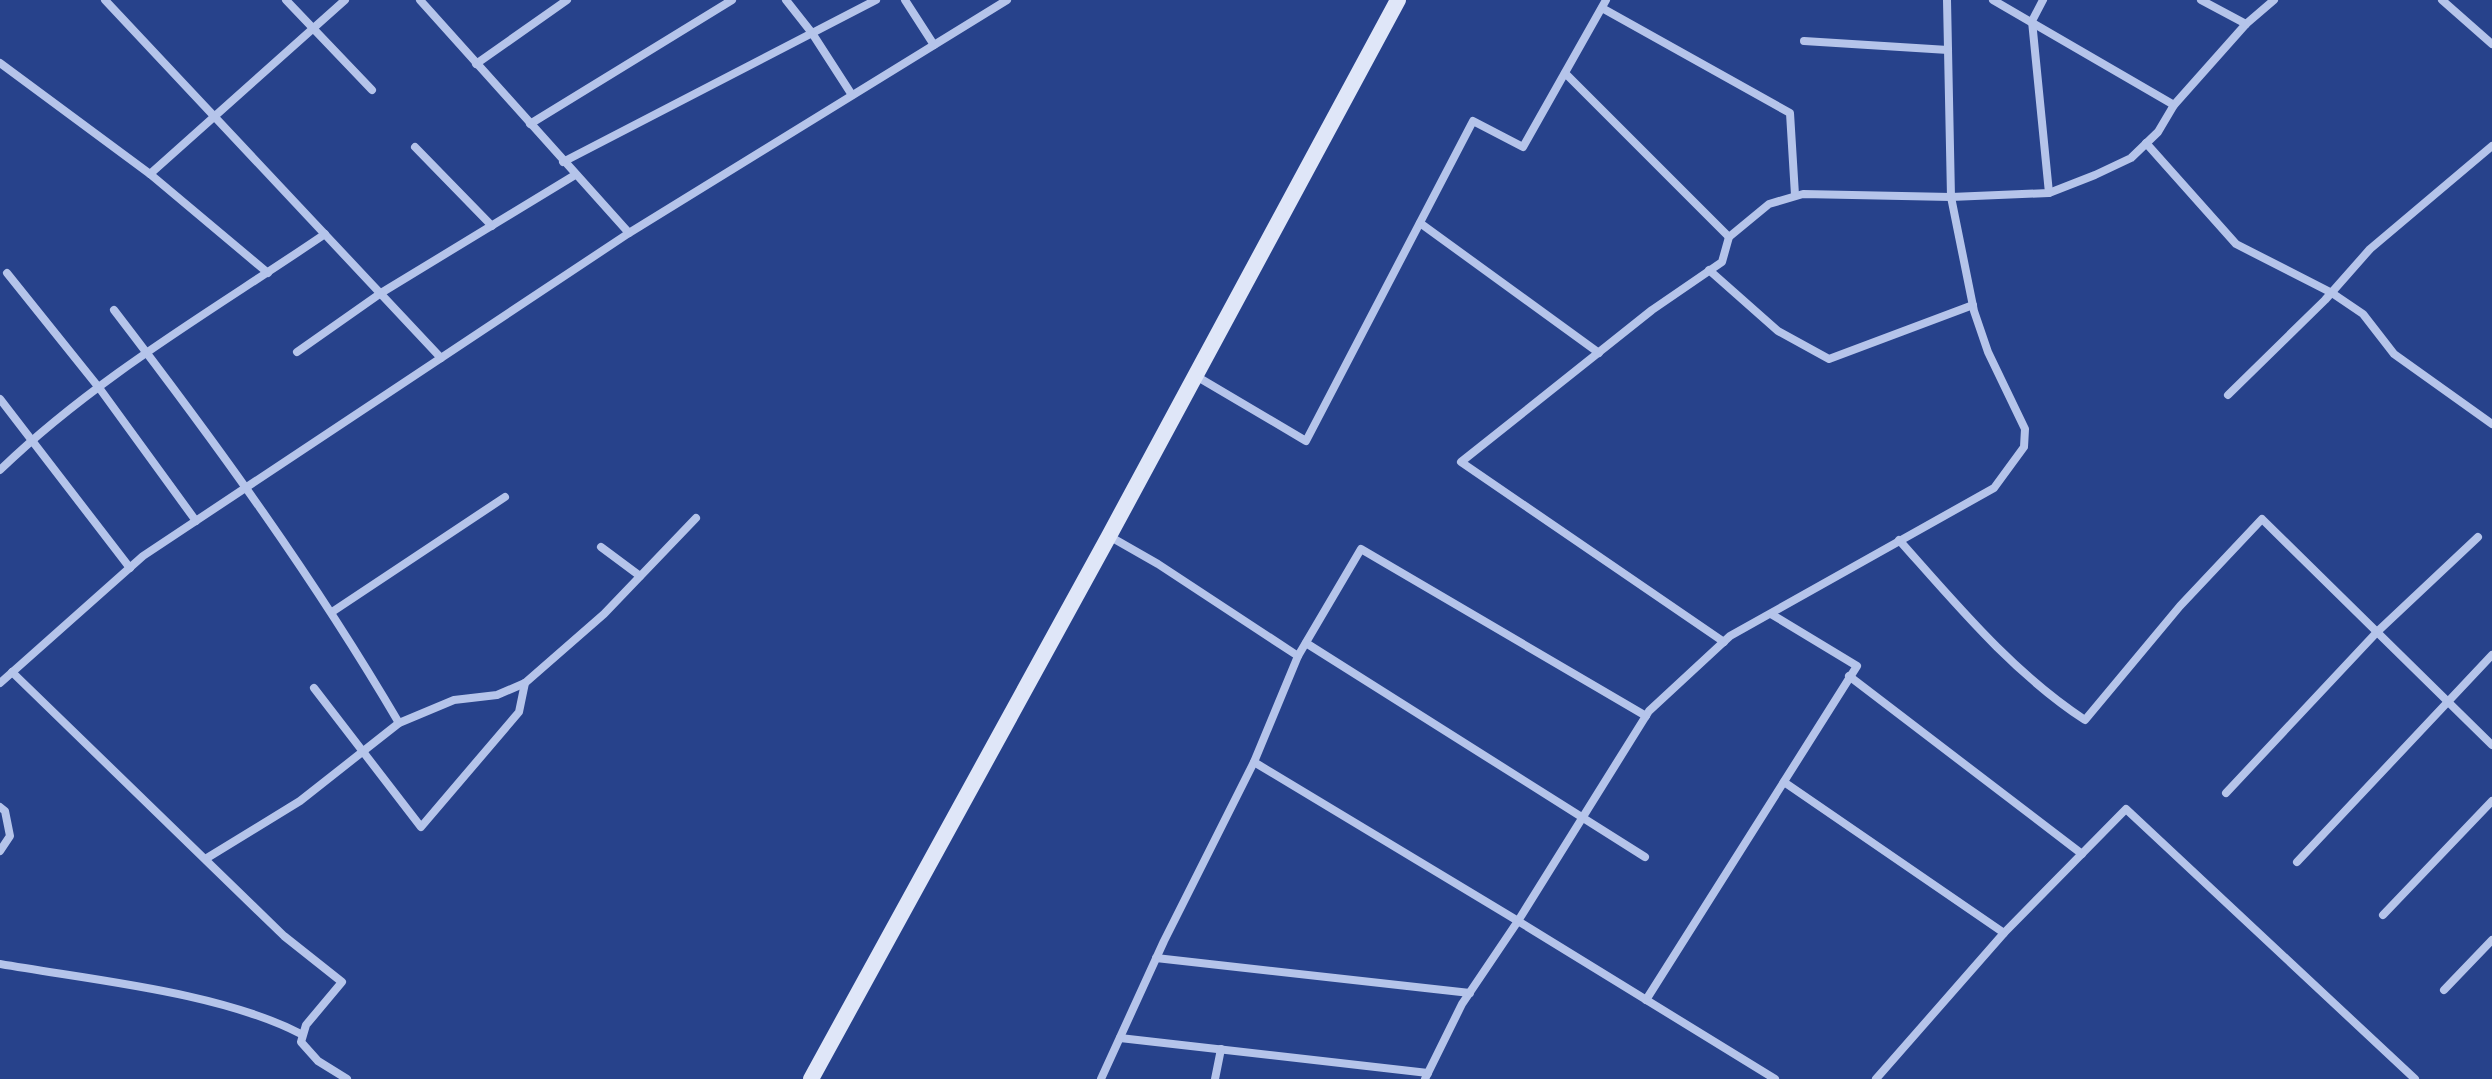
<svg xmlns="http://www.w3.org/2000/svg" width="2492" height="1079" font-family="'Golos Text',sans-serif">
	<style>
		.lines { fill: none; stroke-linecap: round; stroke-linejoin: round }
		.street { stroke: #b5c4ea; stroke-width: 8 }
		.secondary { stroke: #dfe6f8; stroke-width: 16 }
	</style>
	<rect width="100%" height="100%" fill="#27428b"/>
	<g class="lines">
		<g class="street">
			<polyline points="105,0 441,358"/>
			<polyline points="286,0 372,90"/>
			<polyline points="420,0 629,233"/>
			<polyline points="786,0 812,33 852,95"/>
			<polyline points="905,0 934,45"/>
			<polyline points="1993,0 2174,105"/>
			<polyline points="2043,0 2032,21 2049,193"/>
			<polyline points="2201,0 2246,24"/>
			<polyline points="2442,0 2492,44"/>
			<polyline points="1602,8 1790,113 1795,195"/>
			<polyline points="1804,41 1948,50"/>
			<polyline points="0,63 150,174 268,273"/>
			<polyline points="476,64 567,0"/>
			<polyline points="1565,73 1729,237"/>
			<polyline points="530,124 732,0"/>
			<polyline points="2146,143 2236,244 2332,293 2363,314 2394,354 2492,424"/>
			<polyline points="415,147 492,226"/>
			<polyline points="563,162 876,0"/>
			<polyline points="150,174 345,0"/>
			<polyline points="1420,223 1599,353"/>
			<polyline points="1709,270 1778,331 1829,359 1973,305"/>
			<polyline points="7,273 100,389 196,521"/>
			<path d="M114,310C216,443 314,578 399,723"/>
			<polyline points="297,352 381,293 575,175"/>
			<polyline points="1196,376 1306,441 1473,121 1523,147 1606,0"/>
			<polyline points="2228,395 2325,300 2370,249 2492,146"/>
			<polyline points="0,399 130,568"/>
			<path d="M0,470C96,377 215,309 325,234"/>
			<polyline points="1109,536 1158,564 1298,656"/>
			<path d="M1899,540C1956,604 2013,673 2085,720L2180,606L2262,519L2492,745"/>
			<polyline points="601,547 640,576"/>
			<polyline points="332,612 505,497"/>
			<polyline points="1724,642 1461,462 1652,310 1722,262 1729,237 1769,204 1803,194 1951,197 2049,193 2095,175 2131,158 2158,132 2174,105 2246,24 2274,0"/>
			<polyline points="1306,643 1645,857"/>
			<polyline points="12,672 284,936 342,982 306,1025 301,1042 318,1061 347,1079"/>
			<polyline points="1849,676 2082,854"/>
			<polyline points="0,683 143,556 629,233 1007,0"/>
			<polyline points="314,688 421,827 519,712 525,683"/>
			<polyline points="1254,762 1518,921 1462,1004 1425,1079"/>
			<polyline points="1784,782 2004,933"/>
			<polyline points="2226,793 2377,632 2478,537"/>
			<polyline points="0,807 5,811 10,836 0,851"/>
			<polyline points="207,858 300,801 399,723 454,700 497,695 525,683 604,614 696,518"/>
			<polyline points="2297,862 2492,655"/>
			<polyline points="2383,915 2492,801"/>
			<polyline points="1156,958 1470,993"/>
			<path d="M0,964C91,980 220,992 301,1034"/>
			<polyline points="2444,990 2492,940"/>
			<polyline points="1646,1000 1857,666 1771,614"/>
			<polyline points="1120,1038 1428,1073"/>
			<polyline points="1101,1079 1164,941 1254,762 1298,656 1361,549 1646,716"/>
			<polyline points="1215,1079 1221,1049"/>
			<polyline points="1775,1079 1518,921 1649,711 1730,636 1994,488 2024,447 2025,429 1988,352 1974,311 1951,197 1947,0"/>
			<polyline points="1876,1079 2004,933 2126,809 2415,1079"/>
		</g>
		<polyline class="secondary" points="811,1079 1109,536 1398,0"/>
	</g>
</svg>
